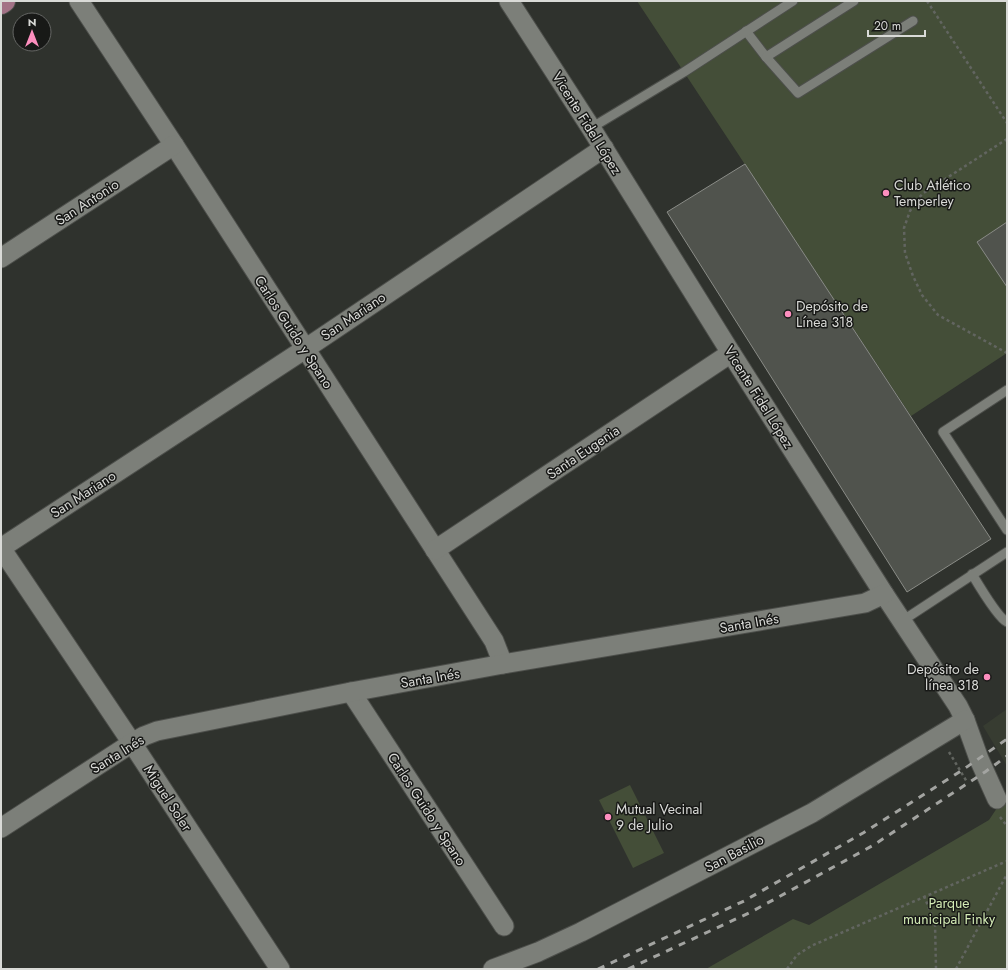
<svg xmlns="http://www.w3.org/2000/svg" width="1008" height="970" font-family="Jost,sans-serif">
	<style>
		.built { fill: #373c31 }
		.green { fill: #444e38 }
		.building { fill: #50534d; stroke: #8a8c87 }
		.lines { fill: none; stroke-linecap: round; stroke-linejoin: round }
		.lane-casing { stroke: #4d4f4b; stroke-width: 11 }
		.street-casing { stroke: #4d4f4b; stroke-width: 21 }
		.primary-casing { stroke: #4d4f4b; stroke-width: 24 }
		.path { stroke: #626560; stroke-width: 2.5; stroke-dasharray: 3 3; stroke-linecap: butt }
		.lane { stroke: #7c7f79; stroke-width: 9 }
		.street { stroke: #7c7f79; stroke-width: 19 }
		.primary { stroke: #a37286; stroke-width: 22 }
		.rail { stroke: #a3a4a1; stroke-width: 3; stroke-dasharray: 7 7; stroke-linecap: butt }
		.poi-dot { fill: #fd8ebe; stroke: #181917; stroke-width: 1.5 }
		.labels { text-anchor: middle; stroke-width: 3; stroke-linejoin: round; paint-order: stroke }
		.street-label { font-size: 14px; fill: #d9dad7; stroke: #181917 }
		.poi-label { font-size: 14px; fill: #d9dad7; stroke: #181917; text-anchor: start }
		.park-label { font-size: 14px; fill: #d3ebb5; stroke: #181917 }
	</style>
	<rect width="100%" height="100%" fill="#2f322d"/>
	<polygon class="built" points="1007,709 1007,766 983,726"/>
	<g class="green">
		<polygon points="637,1 1007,1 1007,222 977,242 1007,287 1007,353 911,416"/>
		<polygon points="630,785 664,853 633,868 599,800"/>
		<polygon points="1007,798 1007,969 706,969 793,919 809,925 989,820 1001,802"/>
	</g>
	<g class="building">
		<polygon points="745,164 991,539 907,592 667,212"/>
		<polygon points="1007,222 1007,287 977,242"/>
	</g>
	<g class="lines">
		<g class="lane-casing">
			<g id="lane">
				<polyline points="746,31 766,57 798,93 913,21"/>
				<polyline points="766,57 854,1"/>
				<polyline points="591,128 684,72 793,1"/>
				<polyline points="1007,390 943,432 1007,530"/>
				<path d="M972,574C978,584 998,618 1007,622"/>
				<polyline points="902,621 1007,552"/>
			</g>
		</g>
		<g class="street-casing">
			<g id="street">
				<polyline points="79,1 174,145 494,641 503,664"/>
				<polyline points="509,1 591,128 731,353 884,594 958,706 965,720 979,759 997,799"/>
				<polyline points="1,258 174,145"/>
				<polyline points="1,548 305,349 604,148"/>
				<polyline points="1,548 132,743 280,969"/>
				<polyline points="435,550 731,353"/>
				<polyline points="351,692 504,926"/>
				<polyline points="1,828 132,743 144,736 157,731 351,692 503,664 865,603 884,594"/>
				<polyline points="493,969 538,952 581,932 812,813 965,720"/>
			</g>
		</g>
		<g class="primary-casing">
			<polyline id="primary" points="1,3 4,1"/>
		</g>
		<g class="path">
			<polyline points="927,1 1007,123"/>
			<polyline points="1007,139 922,194 910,211 904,228 905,253 913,276 922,295 938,315 1007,353"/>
			<polyline points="949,752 967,782"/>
			<polyline points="1000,817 1007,826"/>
			<polyline points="924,896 935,923 936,969"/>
			<polyline points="787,969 797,955 811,946 1007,861"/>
			<polyline points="956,969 1007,874"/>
		</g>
		<use href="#lane" class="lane"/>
		<use href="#street" class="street"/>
		<use href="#primary" class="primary"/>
		<g class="rail">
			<polyline points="598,969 744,901 863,833 961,771 1007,739"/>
			<polyline points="628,969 751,912 872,846 985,772 1007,756"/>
		</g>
	</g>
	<g class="poi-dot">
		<circle cx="886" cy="193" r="4"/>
		<circle cx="788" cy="314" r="4"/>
		<circle cx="987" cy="677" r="4"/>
		<circle cx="608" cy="817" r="4"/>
	</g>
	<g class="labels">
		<g class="street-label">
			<text transform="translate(587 123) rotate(58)" y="5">Vicente Fidel López</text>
			<text transform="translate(87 202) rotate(-33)" y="5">San Antonio</text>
			<text transform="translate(353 316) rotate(-34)" y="5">San Mariano</text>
			<text transform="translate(294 332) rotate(57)" y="5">Carlos Guido y Spano</text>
			<text transform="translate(759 397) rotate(58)" y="5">Vicente Fidel López</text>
			<text transform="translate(583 452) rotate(-34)" y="5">Santa Eugenia</text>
			<text transform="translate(83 494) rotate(-33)" y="5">San Mariano</text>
			<text transform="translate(749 623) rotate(-10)" y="5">Santa Inés</text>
			<text transform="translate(430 678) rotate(-10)" y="5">Santa Inés</text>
			<text transform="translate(117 754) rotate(-32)" y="5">Santa Inés</text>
			<text transform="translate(168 798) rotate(57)" y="5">Miguel Soler</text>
			<text transform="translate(427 809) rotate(57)" y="5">Carlos Guido y Spano</text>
			<text transform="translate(734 853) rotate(-28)" y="5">San Basilio</text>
		</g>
		<g class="poi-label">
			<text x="894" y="190">Club Atlético<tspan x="894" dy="16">Temperley</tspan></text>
			<text x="796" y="311">Depósito de<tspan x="796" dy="16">Línea 318</tspan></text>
			<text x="979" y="674" text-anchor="end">Depósito de<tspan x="979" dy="16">línea 318</tspan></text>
			<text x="616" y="814">Mutual Vecinal<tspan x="616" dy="16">9 de Julio</tspan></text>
		</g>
		<g class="park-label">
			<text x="949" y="908">Parque<tspan x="949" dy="16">municipal Finky</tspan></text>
		</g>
	</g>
	<rect width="1008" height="970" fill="none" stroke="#d9dad7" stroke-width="4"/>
	<g transform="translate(32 32)"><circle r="19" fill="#181917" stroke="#656664"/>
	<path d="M0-3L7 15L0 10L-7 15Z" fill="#fd8ebe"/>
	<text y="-6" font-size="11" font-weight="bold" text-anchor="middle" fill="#d9dad7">N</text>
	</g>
	<path d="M868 30v6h57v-6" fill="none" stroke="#d9dad7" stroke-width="2"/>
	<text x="874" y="30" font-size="12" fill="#d9dad7" stroke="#181917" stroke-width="3" paint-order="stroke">20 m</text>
</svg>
